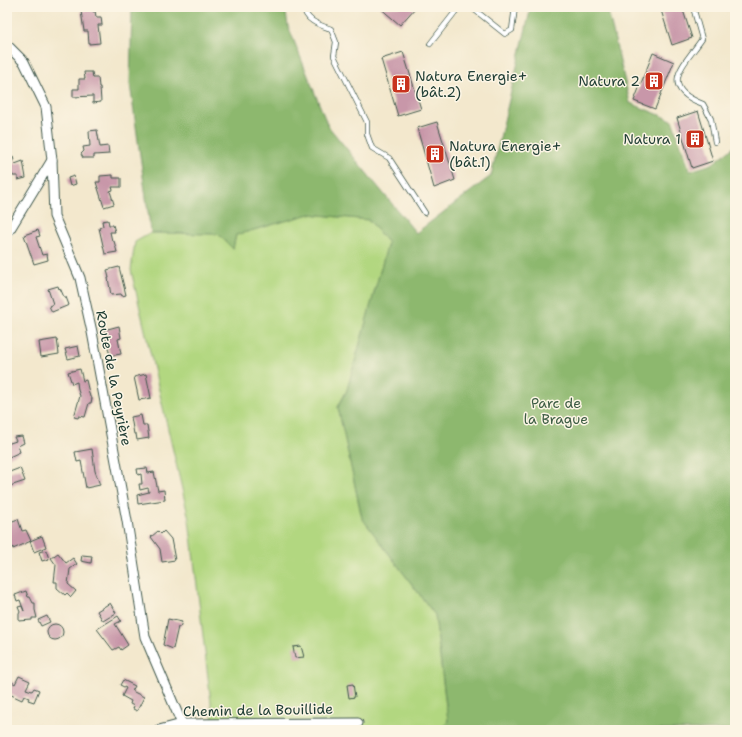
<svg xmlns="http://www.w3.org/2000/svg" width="742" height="737" font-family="'Shantell Sans',sans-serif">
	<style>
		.green { fill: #b2d780; stroke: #688a5a }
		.forest { fill: #8db86e; stroke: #567a51 }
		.building { fill: #c897a9 }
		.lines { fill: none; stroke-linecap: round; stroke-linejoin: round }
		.service-casing { stroke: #3f574b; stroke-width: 6 }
		.minor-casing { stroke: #3f574b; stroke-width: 11 }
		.service { stroke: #fff; stroke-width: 4.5 }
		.minor { stroke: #fff; stroke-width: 9 }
		.labels { text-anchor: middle; stroke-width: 3; stroke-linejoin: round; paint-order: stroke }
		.poi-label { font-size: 14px; fill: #1f3d34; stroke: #fcf5e5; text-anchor: start }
		.street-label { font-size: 14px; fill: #1f3d34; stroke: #fcf5e5 }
		.park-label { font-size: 14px; fill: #3c5c43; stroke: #fcf5e5 }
	</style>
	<rect width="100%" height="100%" fill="#fcf5e5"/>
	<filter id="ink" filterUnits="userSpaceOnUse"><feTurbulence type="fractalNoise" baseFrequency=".025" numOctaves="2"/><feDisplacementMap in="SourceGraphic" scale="8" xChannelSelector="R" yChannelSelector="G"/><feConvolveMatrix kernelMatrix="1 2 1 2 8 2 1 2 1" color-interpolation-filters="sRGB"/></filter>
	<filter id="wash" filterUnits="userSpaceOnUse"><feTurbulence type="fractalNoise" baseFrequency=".012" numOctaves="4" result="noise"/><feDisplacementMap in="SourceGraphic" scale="16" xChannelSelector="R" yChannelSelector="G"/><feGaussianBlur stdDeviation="0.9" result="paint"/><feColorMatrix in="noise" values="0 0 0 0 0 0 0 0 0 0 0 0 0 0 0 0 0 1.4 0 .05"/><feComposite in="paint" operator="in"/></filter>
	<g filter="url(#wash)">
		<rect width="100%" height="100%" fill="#f3e8cd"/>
		<polygon class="green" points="309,214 369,220 388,243 347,390 338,407 362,518 435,615 446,707 702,245 447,722 439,730 181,730 213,719 189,519 131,270 135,242 151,233 218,234 233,248 236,235"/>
		<polygon class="forest" points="132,7 285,7 288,26 328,126 416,233 491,176 531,7 607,7 630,103 672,120 690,171 712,164 735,146 735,730 439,730 448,721 435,615 362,518 338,407 347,390 388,243 369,220 310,214 236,235 233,249 218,234 151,233 130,84"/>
		<g id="blocks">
			<g class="building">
				<polygon points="379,7 416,7 400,25"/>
				<polygon points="660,7 682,7 692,38 672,45"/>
				<polygon points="93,9 93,12 95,11 96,17 101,17 102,25 98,25 100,43 89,44 88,31 84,31 81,11"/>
				<polygon points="403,52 421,109 398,116 381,59"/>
				<polygon points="653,53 674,62 655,109 634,101"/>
				<polygon points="84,72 92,72 93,78 98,78 99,87 100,87 101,102 93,103 93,96 73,97 73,89 79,89 79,79 85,79"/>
				<polygon points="698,111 713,161 692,168 677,118"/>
				<polygon points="437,122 455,180 434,188 417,128"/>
				<polygon points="97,130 100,147 108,146 109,154 94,155 94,158 83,158 81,154 84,151 83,147 90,146 89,131"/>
				<polygon points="13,157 15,164 23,161 26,178 18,180 18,176 13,176 11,172 7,173 7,158"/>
				<polygon points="113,175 113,178 121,178 121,187 112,187 113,190 110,191 114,204 104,207 96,182 100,182 100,176"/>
				<polygon points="74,176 76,184 70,186 68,178"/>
				<polygon points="108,220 109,225 113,225 115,232 110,232 112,241 114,241 117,252 105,254 99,228 103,226 102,221"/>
				<polygon points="38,230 40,236 36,237 42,255 47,254 48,260 34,264 24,235"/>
				<polygon points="119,267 126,295 122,296 121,294 111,295 108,278 109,278 107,270"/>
				<polygon points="58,286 59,289 60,288 64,297 66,297 69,305 52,312 49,306 53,304 48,289"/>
				<polygon points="119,326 121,338 118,339 121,354 110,356 104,330"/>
				<polygon points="57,339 59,354 41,357 39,342"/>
				<polygon points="78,346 80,356 68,359 65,349"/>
				<polygon points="80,369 83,381 86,380 90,397 92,398 91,403 89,403 85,417 79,416 78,418 74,417 80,396 78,390 77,382 72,384 68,372"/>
				<polygon points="146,374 151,398 139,400 134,377"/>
				<polygon points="141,415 143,425 147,425 149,438 137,440 136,434 134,434 131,417"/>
				<polygon points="22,436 24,443 18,446 20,452 7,458 7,444 16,441 14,437"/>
				<polygon points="92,449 95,471 100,485 86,488 81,461 77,462 75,452"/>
				<polygon points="20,468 25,481 7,487 7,473"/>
				<polygon points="147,468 148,473 154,472 158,491 164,490 165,500 138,504 137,495 149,492 148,488 140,490 139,484 142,484 141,474 138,475 137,469"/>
				<polygon points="9,519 10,522 18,519 22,531 26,530 31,541 13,549 13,547 7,549 7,539 9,538 7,533 7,520"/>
				<polygon points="158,531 161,534 164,531 171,539 175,560 162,562 160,549 151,537"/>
				<polygon points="42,536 46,547 34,552 30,541"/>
				<polygon points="46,550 49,559 42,561 39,552"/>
				<polygon points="58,553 66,563 73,558 77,564 70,569 68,584 76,591 71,597 67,593 65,595 57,588 57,582 54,582 56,565 51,558"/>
				<polygon points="82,555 92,556 91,563 81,561"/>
				<polygon points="26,591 28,597 30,597 33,603 35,603 35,610 37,618 32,618 32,620 19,621 19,614 20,612 18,607 22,606 24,611 20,600 17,601 15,595"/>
				<polygon points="110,603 116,613 103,621 97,611"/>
				<polygon points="47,616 50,622 41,626 38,620"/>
				<polygon points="118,616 121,621 115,624 128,645 121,650 119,647 113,650 97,629"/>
				<polygon points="168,619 182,622 180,627 178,627 173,649 163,645"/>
				<circle cx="55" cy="632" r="8"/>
				<polygon points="301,646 304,657 295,658 293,647"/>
				<polygon points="7,676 12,682 15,684 19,676 30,681 26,689 32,691 34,688 39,690 34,702 28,700 29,698 24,696 22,700 7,693"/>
				<polygon points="123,680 135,686 132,691 144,697 137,711 133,709 134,706 130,704 131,701 122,696 126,688 120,685"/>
				<polygon points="353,684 355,697 349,698 347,685"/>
			</g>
		</g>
	</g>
	<g filter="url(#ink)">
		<use href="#blocks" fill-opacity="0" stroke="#3f574b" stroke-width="1"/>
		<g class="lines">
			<g class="service-casing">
				<g id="service">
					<path d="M304,7C305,21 320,25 331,29L336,42L334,56L367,122V134L372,148L389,158L425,213"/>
					<polyline points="471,7 505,34 512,30 515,7"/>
					<path d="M693,7L702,39C684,65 657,87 703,104L711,119L715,142"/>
					<polyline points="430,44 459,7"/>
				</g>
			</g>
			<g class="minor-casing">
				<g id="minor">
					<polyline points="7,45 24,62 46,107 52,160 54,216 80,278 92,332 127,521 145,637 182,724"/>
					<polyline points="7,234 52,160"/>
					<polyline points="159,730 182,724 358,723"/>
				</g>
			</g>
			<use href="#service" class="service"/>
			<use href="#minor" class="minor"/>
		</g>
	</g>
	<defs>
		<g id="building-square" transform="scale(1)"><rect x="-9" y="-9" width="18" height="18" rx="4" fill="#c8321e" stroke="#fcf5e5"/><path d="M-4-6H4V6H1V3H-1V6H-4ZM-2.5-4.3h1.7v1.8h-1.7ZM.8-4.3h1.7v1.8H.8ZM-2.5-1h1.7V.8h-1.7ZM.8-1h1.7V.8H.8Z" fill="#fff"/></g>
	</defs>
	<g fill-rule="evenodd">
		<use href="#building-square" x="654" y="81"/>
		<use href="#building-square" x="401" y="84"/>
		<use href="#building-square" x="695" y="139"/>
		<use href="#building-square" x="435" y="154"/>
	</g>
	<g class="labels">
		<g class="poi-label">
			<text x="415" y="81">Natura Energie+<tspan x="415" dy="16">(bât.2)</tspan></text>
			<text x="640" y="86" text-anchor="end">Natura 2</text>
			<text x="681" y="144" text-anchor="end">Natura 1</text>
			<text x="449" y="151">Natura Energie+<tspan x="449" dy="16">(bât.1)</tspan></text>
		</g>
		<g class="street-label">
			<text transform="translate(114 378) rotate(79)" y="5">Route de la Peyrière</text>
			<text transform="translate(258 710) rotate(-1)" y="5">Chemin de la Bouillide</text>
		</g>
		<g class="park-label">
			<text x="556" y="408">Parc de<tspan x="556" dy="16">la Brague</tspan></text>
		</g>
	</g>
	<rect width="742" height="737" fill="none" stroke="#fcf5e5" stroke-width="24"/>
</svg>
